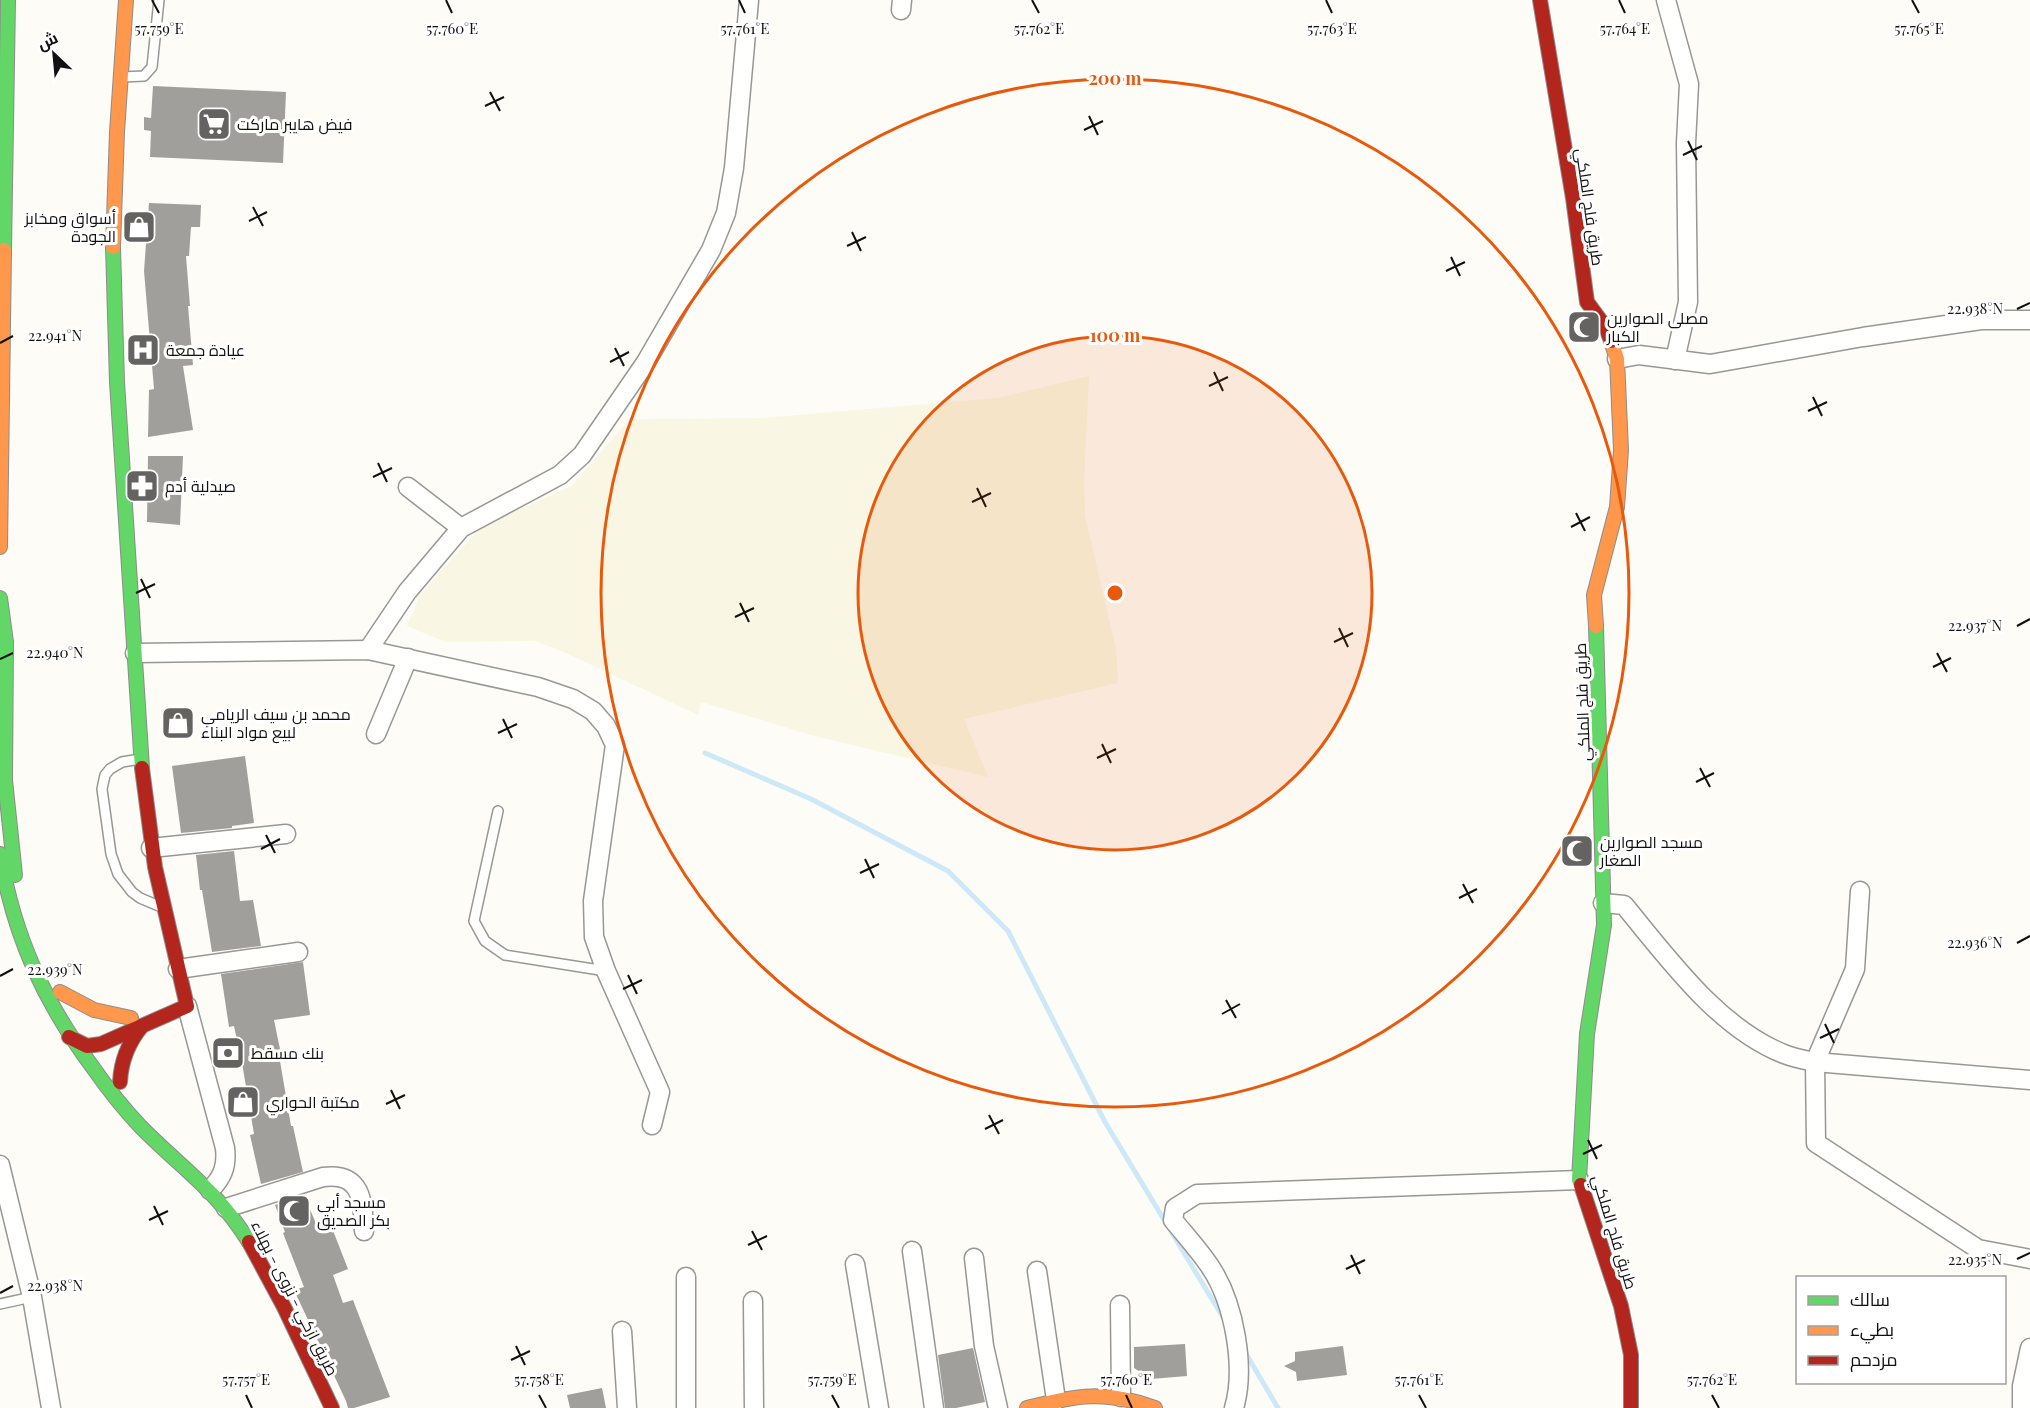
<svg xmlns="http://www.w3.org/2000/svg" width="2030" height="1408" font-family="'Playfair Display',Cairo,serif">
	<style>
		.farmland { fill: #f9f7e4 }
		.lines { fill: none; stroke-linecap: round; stroke-linejoin: round }
		.stream { stroke: #cde8f7; stroke-width: 5 }
		.building { fill: #a19f9c }
		.lane-casing { stroke: #979795; stroke-width: 12 }
		.street-casing { stroke: #979795; stroke-width: 21 }
		.fast-casing { stroke: #8e8d8b; stroke-width: 16 }
		.slow-casing { stroke: #8e8d8b; stroke-width: 16 }
		.jam-casing { stroke: #8e8d8b; stroke-width: 16 }
		.lane { stroke: #fffffe; stroke-width: 9 }
		.street { stroke: #fffffe; stroke-width: 18 }
		.fast { stroke: #63d668; stroke-width: 14 }
		.slow { stroke: #ff974d; stroke-width: 14 }
		.jam { stroke: #b3261e; stroke-width: 14 }
		.ticks { fill: none; stroke: #111; stroke-width: 2 }
		.ring { fill: none; stroke: #e8590c; stroke-width: 3 }
		.labels { text-anchor: middle; stroke-width: 6; stroke-linejoin: round; paint-order: stroke }
		.poi-label { font-size: 16px; fill: #111; stroke: #fff; text-anchor: start }
		.street-label { font-size: 16px; fill: #111; stroke: #fff }
		.ticks-label { font-size: 15px; text-anchor: middle; fill: #111; stroke: #fff; stroke-width: 6; stroke-linejoin: round; paint-order: stroke }
		.centre { fill: #e8590c; stroke: #fff; stroke-width: 3 }
		.ring-label { font-size: 18px; text-anchor: middle; font-weight: bold; fill: #e8590c; stroke: #fff; stroke-width: 6; stroke-linejoin: round; paint-order: stroke }
	</style>
	<rect width="100%" height="100%" fill="#fdfcf7"/>
	<polygon class="farmland" points="1089,376 1084,481 1085,516 1116,649 1118,683 964,719 988,777 818,737 701,702 698,715 568,654 536,641 445,642 407,626 421,593 482,526 571,486 630,419 761,418 997,398"/>
	<g class="lines">
		<g class="stream">
			<polyline points="705,753 811,799 948,871 1008,931 1105,1122 1224,1319"/>
			<polyline points="1245,1352 1278,1408"/>
		</g>
	</g>
	<g class="building">
		<polygon points="153,86 286,92 283,163 150,157 151,131 144,130 144,117 151,118"/>
		<polygon points="149,203 201,205 200,227 191,227 189,256 186,256 190,306 188,306 193,365 183,366 193,430 148,437 149,390 154,389 144,271"/>
		<polygon points="148,456 183,456 180,525 147,522"/>
		<polygon points="245,756 254,823 232,826 232,828 181,833 172,766"/>
		<polygon points="1579,837 1588,850 1588,855 1575,864 1564,848"/>
		<polygon points="234,851 240,901 253,900 261,946 212,952 202,890 200,890 196,855"/>
		<polygon points="303,962 310,1015 274,1020 281,1054 279,1055 291,1126 293,1126 303,1172 261,1184 250,1135 254,1134 242,1063 234,1026 229,1027 221,974"/>
		<polygon points="304,1195 320,1233 332,1228 348,1269 333,1275 343,1303 353,1300 390,1397 354,1408 348,1408 346,1401 294,1290 304,1287 283,1233 285,1232 275,1205"/>
		<polygon points="1185,1344 1187,1376 1151,1379 1134,1368 1134,1347"/>
		<polygon points="1343,1346 1347,1375 1297,1381 1296,1372 1284,1366 1295,1361 1295,1352"/>
		<polygon points="973,1348 985,1402 956,1408 945,1408 938,1355"/>
		<polygon points="602,1388 606,1408 570,1408 567,1395"/>
	</g>
	<g class="lines">
		<g class="lane-casing">
			<g id="lane">
				<polyline points="122,77 144,76 152,67 159,0"/>
				<polyline points="140,759 122,762 110,769 105,775 102,789 111,854 118,874 132,892 140,898 159,906"/>
				<polyline points="498,811 474,921 485,941 505,955 606,971"/>
				<polyline points="0,1304 32,1297"/>
			</g>
		</g>
		<g class="street-casing">
			<g id="street">
				<polyline points="1666,0 1689,84 1686,143 1688,302 1675,360"/>
				<polyline points="901,10 902,0"/>
				<polyline points="1617,359 1639,355 1710,364 1863,337 1981,320 2030,320"/>
				<polyline points="408,487 461,528"/>
				<polyline points="368,650 407,592 461,528 560,475 582,455 646,362 711,250 726,213 734,168 749,0"/>
				<polyline points="135,653 368,650 538,687 573,699 593,711 606,726 615,745 593,901 594,937 606,971 660,1092 652,1125"/>
				<polyline points="376,734 408,658"/>
				<polyline points="151,848 286,834"/>
				<polyline points="1860,891 1855,969 1815,1062 1816,1143 1978,1249 2030,1259"/>
				<path d="M1603,903L1624,905C1668,958 1718,1028 1784,1054C1794,1058 1805,1060 1815,1062L2030,1080"/>
				<polyline points="178,969 298,952"/>
				<path d="M187,1006L225,1148C227,1166 223,1177 210,1190"/>
				<polyline points="0,1165 32,1297 51,1408"/>
				<path d="M226,1208L323,1177C362,1172 363,1201 364,1231"/>
				<polyline points="912,1251 934,1408"/>
				<polyline points="974,1258 984,1346 998,1408"/>
				<polyline points="855,1264 879,1408"/>
				<polyline points="1037,1271 1056,1400"/>
				<polyline points="686,1277 686,1408"/>
				<polyline points="753,1301 754,1408"/>
				<polyline points="1120,1305 1121,1397"/>
				<polyline points="622,1331 627,1408"/>
				<path d="M1234,1408C1246,1367 1234,1303 1211,1268C1200,1251 1186,1236 1173,1220L1175,1208L1197,1194L1579,1180"/>
				<polyline points="2022,1408 2022,1386 2030,1348"/>
			</g>
		</g>
		<g class="fast-casing">
			<g id="fast">
				<polyline points="113,247 117,382 142,768"/>
				<polyline points="4,250 8,0"/>
				<polyline points="0,598 6,642 5,780 15,875"/>
				<path d="M0,854C14,937 44,1002 94,1069C108,1089 123,1108 140,1126C180,1167 218,1191 249,1242"/>
				<polyline points="1581,1185 1579,1180 1587,1034 1604,925 1596,626"/>
			</g>
		</g>
		<g class="slow-casing">
			<g id="slow">
				<polyline points="113,247 117,132 126,0"/>
				<polyline points="0,547 4,250"/>
				<polyline points="1596,626 1594,595 1617,507 1621,450 1617,359 1611,341"/>
				<polyline points="60,992 94,1010 131,1018"/>
				<path d="M1027,1408C1076,1395 1106,1390 1155,1408"/>
			</g>
		</g>
		<g class="jam-casing">
			<g id="jam">
				<polyline points="1540,0 1573,198 1587,302 1606,328 1611,341"/>
				<polyline points="69,1037 87,1046 101,1044 187,1006 155,867 142,768"/>
				<path d="M120,1082C121,1060 128,1043 142,1026"/>
				<polyline points="1581,1185 1621,1306 1631,1355 1631,1408"/>
				<polyline points="249,1242 284,1307 332,1408"/>
			</g>
		</g>
		<use href="#lane" class="lane"/>
		<use href="#street" class="street"/>
		<use href="#fast" class="fast"/>
		<use href="#slow" class="slow"/>
		<use href="#jam" class="jam"/>
	</g>
	<path class="ticks" d="M152,0L159,13M446,0L452,13M739,0L745,13M1032,0L1039,13M1326,0L1332,13M1619,0L1625,13M1912,0L1919,13M490,92L500,111M485,106L504,97M1089,116L1098,135M1084,130L1103,121M1688,141L1697,160M1683,155L1702,146M253,207L263,226M249,221L267,212M852,232L861,251M847,246L866,237M1451,257L1460,276M1446,271L1465,262M2017,309L2030,303M0,343L13,336M615,348L624,366M610,362L629,352M1214,372L1223,391M1209,386L1228,377M1813,397L1822,416M1808,411L1827,402M378,463L387,482M373,477L392,468M977,488L986,507M972,502L991,493M1576,513L1585,531M1571,527L1590,517M141,579L150,598M136,593L155,584M740,603L749,622M735,617L754,608M2017,626L2030,619M1339,628L1348,647M1334,642L1353,633M1937,653L1947,672M0,659L13,653M1933,667L1951,658M503,719L512,738M498,733L517,724M1102,744L1111,763M1097,758L1116,749M1700,768L1710,787M1696,782L1714,773M266,835L275,853M261,849L280,839M865,859L874,878M860,873L879,864M1463,884L1473,903M1459,898L1477,889M2017,943L2030,936M628,975L637,994M0,976L13,969M623,989L642,980M1226,1000L1236,1018M1222,1014L1240,1004M1825,1024L1834,1043M1820,1038L1839,1029M391,1090L400,1109M386,1104L405,1095M989,1115L999,1134M985,1129L1003,1120M1588,1140L1597,1159M1583,1154L1602,1145M154,1206L163,1225M149,1220L168,1211M752,1231L762,1250M748,1245L767,1236M1351,1255L1360,1274M2017,1259L2030,1253M1346,1269L1365,1260M0,1293L13,1286M516,1346L525,1365M511,1360L530,1351M246,1395L252,1408M539,1395L546,1408M832,1395L839,1408M1126,1395L1132,1408M1419,1395L1426,1408M1712,1395L1719,1408"/>
	<circle cx="1115" cy="593" r="257" fill="#e8590c" fill-opacity=".12"/>
	<g class="ring">
		<circle cx="1115" cy="593" r="257"/>
		<circle cx="1115" cy="593" r="514"/>
	</g>
	<defs>
		<g id="supermarket-square" transform="scale(1.725)"><rect x="-9" y="-9" width="18" height="18" rx="4" fill="#646362" stroke="#fff"/><path d="M-6-5.5h2.5l.6 2H6L4.5 2H-2.5L-4.4-4H-6ZM-1.5 3.2a1.3 1.3 0 1 0 .1 0ZM3 3.2a1.3 1.3 0 1 0 .1 0Z" fill="#fff"/></g>
		<g id="shop-square" transform="scale(1.725)"><rect x="-9" y="-9" width="18" height="18" rx="4" fill="#646362" stroke="#fff"/><path d="M-5-2.5h2.3a2.7 3.5 0 0 1 5.4 0H5L5.5 6h-11ZM-1.5-2.5h3a1.5 2.3 0 0 0-3 0Z" fill="#fff"/></g>
		<g id="mosque-square" transform="scale(1.725)"><rect x="-9" y="-9" width="18" height="18" rx="4" fill="#646362" stroke="#fff"/><path d="M3.5-4.9A6 6 0 1 0 3.5 4.9A5 5 0 1 1 3.5-4.9Z" fill="#fff"/></g>
		<g id="hospital-square" transform="scale(1.725)"><rect x="-9" y="-9" width="18" height="18" rx="4" fill="#646362" stroke="#fff"/><path d="M-5-5h3v3.5h4V-5h3V5h-3V1.5h-4V5h-3Z" fill="#fff"/></g>
		<g id="pharmacy-square" transform="scale(1.725)"><rect x="-9" y="-9" width="18" height="18" rx="4" fill="#646362" stroke="#fff"/><path d="M-2-6h4v4h4v4h-4v4h-4v-4h-4v-4h4Z" fill="#fff"/></g>
		<g id="bank-square" transform="scale(1.725)"><rect x="-9" y="-9" width="18" height="18" rx="4" fill="#646362" stroke="#fff"/><path d="M-6-4H6V4H-6ZM0-2.3a2.3 2.3 0 1 0 0 4.6a2.3 2.3 0 1 0 0-4.6Z" fill="#fff"/></g>
	</defs>
	<g fill-rule="evenodd">
		<use href="#supermarket-square" x="214" y="124"/>
		<use href="#shop-square" x="139" y="227"/>
		<use href="#mosque-square" x="1584" y="327"/>
		<use href="#hospital-square" x="143" y="350"/>
		<use href="#pharmacy-square" x="142" y="486"/>
		<use href="#shop-square" x="178" y="723"/>
		<use href="#mosque-square" x="1577" y="851"/>
		<use href="#bank-square" x="228" y="1053"/>
		<use href="#shop-square" x="243" y="1102"/>
		<use href="#mosque-square" x="294" y="1211"/>
	</g>
	<g class="labels">
		<g class="poi-label">
			<text x="237" y="130">فيض هايبر ماركت</text>
			<text x="116" y="224" text-anchor="end">أسواق ومخابز<tspan x="116" dy="18">الجودة</tspan></text>
			<text x="1607" y="324">مصلى الصوارين<tspan x="1607" dy="18">الكبار</tspan></text>
			<text x="166" y="356">عيادة جمعة</text>
			<text x="165" y="492">صيدلية أدم</text>
			<text x="201" y="720">محمد بن سيف الريامي<tspan x="201" dy="18">لبيع مواد البناء</tspan></text>
			<text x="1600" y="848">مسجد الصوارين<tspan x="1600" dy="18">الصغار</tspan></text>
			<text x="251" y="1059">بنك مسقط</text>
			<text x="266" y="1108">مكتبة الحواري</text>
			<text x="317" y="1208">مسجد أبي<tspan x="317" dy="18">بكر الصديق</tspan></text>
		</g>
		<g class="street-label">
			<text transform="translate(1590 207) rotate(82)" y="6">طريق فلج الملكي</text>
			<text transform="translate(1582 702) rotate(-92)" y="6">طريق فلج الملكي</text>
			<text transform="translate(1615 1232) rotate(73)" y="6">طريق فلج الملكي</text>
			<text transform="translate(295 1298) rotate(63)" y="6">طريق ازكي - نزوى - بهلاء</text>
		</g>
	</g>
	<g class="ticks-label">
		<text x="159" y="34">57.759°E</text>
		<text x="452" y="34">57.760°E</text>
		<text x="745" y="34">57.761°E</text>
		<text x="1039" y="34">57.762°E</text>
		<text x="1332" y="34">57.763°E</text>
		<text x="1625" y="34">57.764°E</text>
		<text x="1919" y="34">57.765°E</text>
		<text x="1975" y="314">22.938°N</text>
		<text x="55" y="341">22.941°N</text>
		<text x="1975" y="631">22.937°N</text>
		<text x="55" y="658">22.940°N</text>
		<text x="1975" y="948">22.936°N</text>
		<text x="55" y="975">22.939°N</text>
		<text x="1975" y="1265">22.935°N</text>
		<text x="55" y="1291">22.938°N</text>
		<text x="246" y="1385">57.757°E</text>
		<text x="539" y="1385">57.758°E</text>
		<text x="832" y="1385">57.759°E</text>
		<text x="1126" y="1385">57.760°E</text>
		<text x="1419" y="1385">57.761°E</text>
		<text x="1712" y="1385">57.762°E</text>
	</g>
	<circle cx="1115" cy="593" r="9" class="centre"/>
	<g class="ring-label">
		<text x="1115" y="85">200 m</text>
		<text x="1115" y="342">100 m</text>
	</g>
	<rect x="1796" y="1276" width="210" height="108" fill="#ffffff" stroke="#a0a0a0" stroke-width="1.5"/>
	<rect x="1808" y="1296" width="30" height="9" fill="#63d668" stroke="#a0a0a0" stroke-width="1.5"/>
	<text x="1850" y="1306" font-size="18" fill="#111111">سالك</text>
	<rect x="1808" y="1326" width="30" height="9" fill="#ff974d" stroke="#a0a0a0" stroke-width="1.5"/>
	<text x="1850" y="1336" font-size="18" fill="#111111">بطيء</text>
	<rect x="1808" y="1356" width="30" height="9" fill="#b3261e" stroke="#a0a0a0" stroke-width="1.5"/>
	<text x="1850" y="1366" font-size="18" fill="#111111">مزدحم</text>
	<g transform="translate(54 54) rotate(334)" stroke="#ffffff" stroke-width="4.5" paint-order="stroke">
	<path d="M0-4.5L10 22L0 15L-10 22Z" fill="#111111"/>
	<text y="-9" font-size="16" font-weight="bold" text-anchor="middle" fill="#111111">ش</text>
	</g>
</svg>
